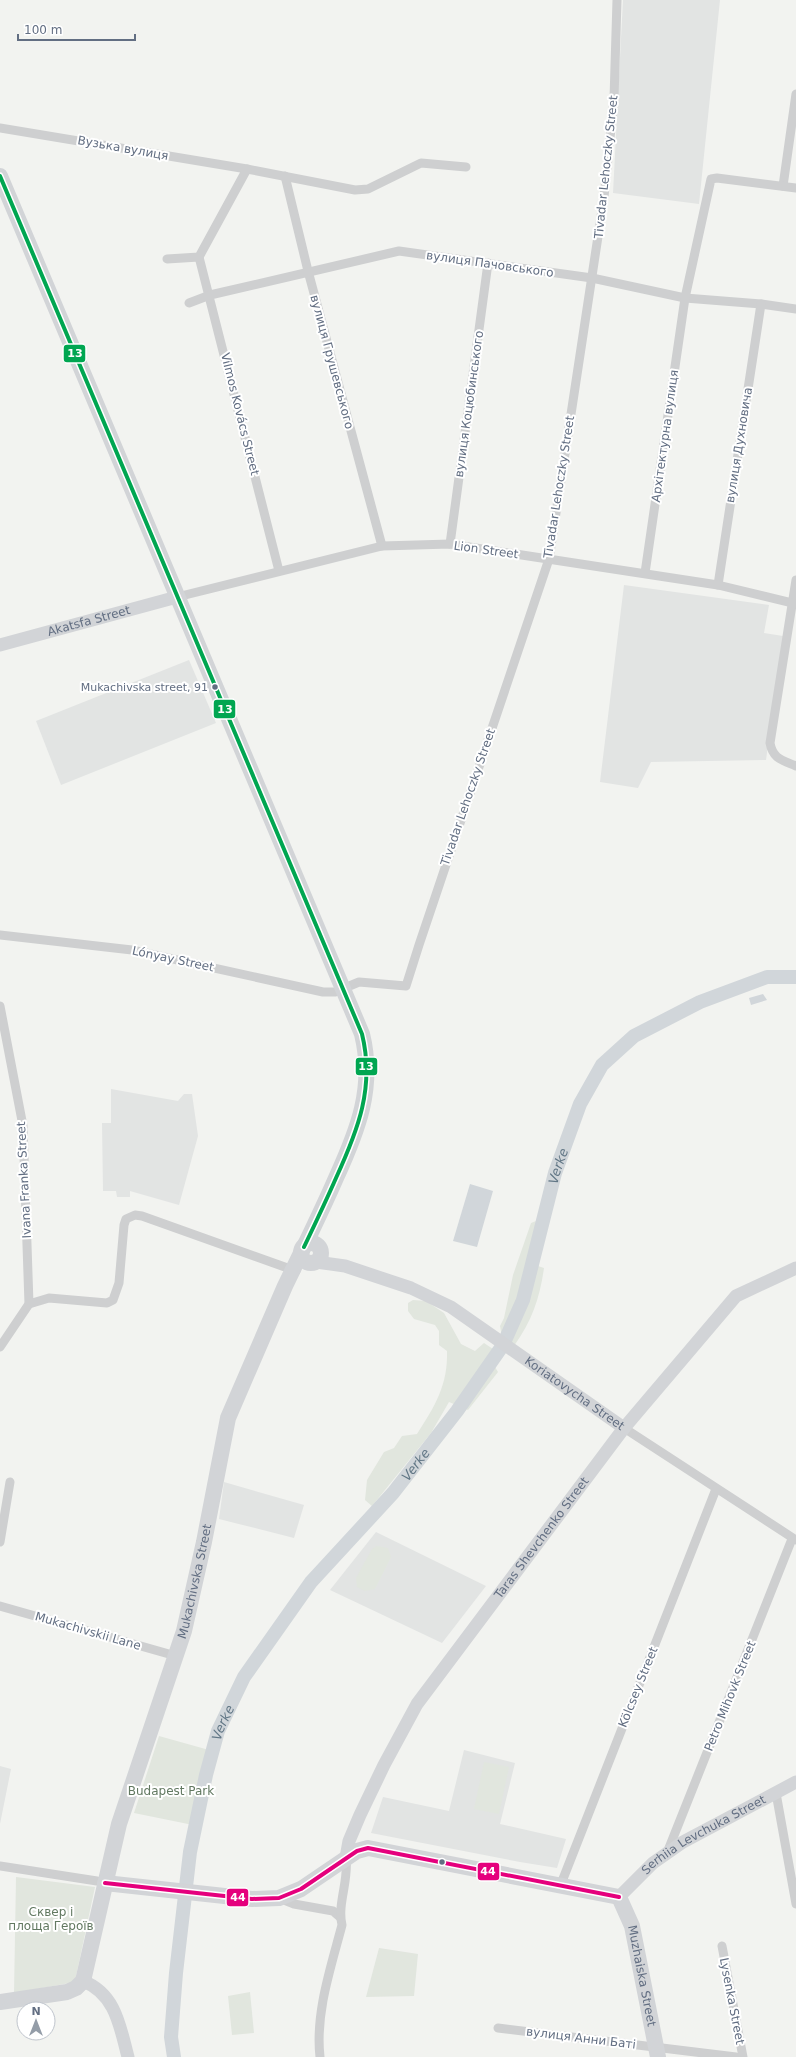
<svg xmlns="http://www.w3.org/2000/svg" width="796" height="2057" font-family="'DejaVu Sans',sans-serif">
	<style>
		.built { fill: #e2e4e3 }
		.green { fill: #e1e6de }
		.water { fill: #d1d6da }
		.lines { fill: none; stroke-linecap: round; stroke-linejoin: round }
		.river { stroke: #d1d6da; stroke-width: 14 }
		.street { stroke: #cecfd0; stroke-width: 9 }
		.secondary { stroke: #d2d4d7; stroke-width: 13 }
		.highway { stroke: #d2d4d7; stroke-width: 16 }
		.bus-1-casing { stroke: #fff; stroke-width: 7 }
		.bus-2-casing { stroke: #fff; stroke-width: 7 }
		.bus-1 { stroke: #00a651; stroke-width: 4 }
		.bus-2 { stroke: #e5007d; stroke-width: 4 }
		.bus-dot { fill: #626e82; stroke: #fff; stroke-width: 1.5 }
		.labels { text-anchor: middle; stroke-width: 4; stroke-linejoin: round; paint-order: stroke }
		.bus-label { font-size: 11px; fill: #626e82; stroke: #fff; text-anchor: end }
		.street-label { font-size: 12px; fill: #626e82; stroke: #fff }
		.park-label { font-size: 12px; fill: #627961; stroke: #fff }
		.water-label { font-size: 13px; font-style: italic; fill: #627786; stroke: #fff }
		.line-badge { stroke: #fff; stroke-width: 1.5 }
		.badge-label { font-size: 11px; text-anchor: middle; font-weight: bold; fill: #fff }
	</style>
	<rect width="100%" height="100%" fill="#f2f3f0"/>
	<g class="built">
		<polygon points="623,0 720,0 699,204 613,193"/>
		<polygon points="624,585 769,605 764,633 783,636 766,760 651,762 638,788 600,782"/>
		<polygon points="189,660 216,723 61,785 36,721"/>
		<polygon points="111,1089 178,1101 184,1094 192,1094 198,1136 179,1205 130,1191 130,1197 117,1197 116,1191 103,1191 102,1123 111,1123"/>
		<polygon points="224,1482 304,1505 294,1538 219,1519"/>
		<polygon points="376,1532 486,1586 442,1643 330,1590"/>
		<polygon points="464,1750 515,1763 500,1824 566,1839 557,1868 520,1862 371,1833 383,1797 449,1811"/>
		<polygon points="0,1766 11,1769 0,1824"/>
	</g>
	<g class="green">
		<path d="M536,1221L529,1263L544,1268C540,1297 532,1321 514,1346L502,1337L500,1326L504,1318L513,1275L531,1223Z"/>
		<path d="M413,1300L426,1301L444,1313L461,1344L475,1351L484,1343L493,1349L491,1360L498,1372L468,1410L449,1402L431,1433L372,1506L365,1500L367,1480L384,1452L394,1448L402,1436L417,1434C435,1406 448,1385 447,1351L439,1345V1331L435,1325L414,1319L408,1311V1303Z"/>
		<polygon points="377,1546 388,1548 391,1557 375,1589 365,1591 357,1587 356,1578 372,1549"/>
		<polygon points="159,1736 209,1750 193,1825 134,1813"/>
		<polygon points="484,1762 509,1767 499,1814 474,1809"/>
		<polygon points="16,1877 95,1887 75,1981 70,1983 14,1993"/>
		<polygon points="379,1948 418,1954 414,1996 366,1997"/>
		<polygon points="250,1992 254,2033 232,2035 228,1996"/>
	</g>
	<g class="water">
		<polygon points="763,994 767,1000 751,1005 749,998"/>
		<polygon points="470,1184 493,1191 477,1247 453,1241"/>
	</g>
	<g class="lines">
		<path class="river" id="s1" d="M174,2057L171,2037L176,1973L190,1852L206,1775L218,1731L244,1677L311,1582L393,1493L457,1411L503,1345L523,1300L555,1173L580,1104L602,1065L634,1036L700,1002L767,977H796"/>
		<g class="street">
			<polyline points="0,128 247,169 355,190 368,189 421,163 466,167"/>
			<polyline points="285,176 308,271 382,546"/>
			<polyline points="783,186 796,94"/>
			<polyline points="199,257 279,571"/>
			<polyline points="167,259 199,257 247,169"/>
			<polyline points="189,303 210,295 399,251 592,278 685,298 761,304 796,309"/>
			<polyline points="450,544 488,263"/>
			<polyline points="645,573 685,298 711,179 717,178 796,188"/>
			<path d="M796,580L770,743C773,759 782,760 796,766"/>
			<polyline points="718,585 761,304"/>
			<polyline points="177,597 382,546 450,544 718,585 796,604"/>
			<polyline points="0,935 132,950 323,992 335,992 359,982 406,986 419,945 549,559 604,197 614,99 617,0"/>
			<polyline points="0,1006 23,1126 29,1304 0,1347"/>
			<polyline points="29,1304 49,1298 107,1303 113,1300 119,1283 124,1225 126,1219 135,1215 142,1216 296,1271"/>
			<polyline points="624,1428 796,1540"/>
			<polyline points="0,1542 10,1482"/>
			<polyline points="0,1606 176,1656"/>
			<polyline points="776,1793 796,1904"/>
			<polyline points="667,1853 792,1539"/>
			<polyline points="0,1866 97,1881"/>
			<polyline points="561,1884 716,1489"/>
			<polyline points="279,1898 294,1904 333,1911 340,1917"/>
			<polyline points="722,1946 743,2057"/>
			<polyline points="498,2028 736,2057"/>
			<path d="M320,2057C315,2013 331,1967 342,1925C337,1904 349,1881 346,1858"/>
		</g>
		<g class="secondary">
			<path id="s2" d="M0,645L177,597"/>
			<path id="s3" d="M316,1262L345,1266L411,1288L451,1307L624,1428"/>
			<path id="s4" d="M346,1858L349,1841L360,1815L384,1765L417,1704L624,1428L736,1296L796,1268"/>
			<path id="s5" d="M619,1897L653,1863L683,1842L796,1782"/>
			<path d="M83,1981C116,1994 120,2027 128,2057"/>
		</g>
		<g class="highway">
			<path d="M0,176L362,1034C375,1087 358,1130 336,1178C326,1201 315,1224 304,1247"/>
			<circle cx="311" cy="1253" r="10"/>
			<path id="s6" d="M105,1883L252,1899L279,1898L301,1889L357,1851L368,1848L619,1897L632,1926L658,2057"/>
			<path id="s7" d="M0,2002L67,1992L76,1988L83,1981L119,1824L184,1631L204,1542L228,1418L285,1286L302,1251"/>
		</g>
		<g class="bus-1-casing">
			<path id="bus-1" d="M0,176L362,1034C375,1087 358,1130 336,1178C326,1201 315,1224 304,1247"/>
		</g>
		<g class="bus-2-casing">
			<polyline id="bus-2" points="105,1883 252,1899 279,1898 301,1889 357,1851 368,1848 619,1897"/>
		</g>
		<use href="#bus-1" class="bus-1"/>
		<use href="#bus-2" class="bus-2"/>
	</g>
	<g class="bus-dot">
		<circle cx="215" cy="687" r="3.5"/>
		<circle cx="442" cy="1862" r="3.5"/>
	</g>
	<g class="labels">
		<g class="bus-label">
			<text x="208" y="691">Mukachivska street, 91</text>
		</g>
		<g class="street-label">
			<text transform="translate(123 148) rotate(10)" y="4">Вузька вулиця</text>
			<text transform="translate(606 167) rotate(-84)" y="4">Tivadar Lehoczky Street</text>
			<text transform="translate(490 264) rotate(8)" y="4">вулиця Пачовського</text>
			<text transform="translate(332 362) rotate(75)" y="4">вулиця Грушевського</text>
			<text transform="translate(469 404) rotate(-82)" y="4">вулиця Коцюбинського</text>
			<text transform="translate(240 414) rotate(76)" y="4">Vilmos Kovács Street</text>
			<text transform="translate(665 436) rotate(-82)" y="4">Архітектурна вулиця</text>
			<text transform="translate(739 445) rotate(-81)" y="4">вулиця Духновича</text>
			<text transform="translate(559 487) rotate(-81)" y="4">Tivadar Lehoczky Street</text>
			<text transform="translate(486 550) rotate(8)" y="4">Lion Street</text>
			<text dy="4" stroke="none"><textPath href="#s2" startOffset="92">Akatsfa Street</textPath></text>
			<text transform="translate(468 797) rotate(-71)" y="4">Tivadar Lehoczky Street</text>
			<text transform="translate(173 959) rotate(12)" y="4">Lónyay Street</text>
			<text transform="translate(24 1180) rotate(-93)" y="4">Ivana Franka Street</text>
			<text dy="4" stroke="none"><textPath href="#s3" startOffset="294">Koriatovycha Street</textPath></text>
			<text dy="4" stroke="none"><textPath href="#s4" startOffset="378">Taras Shevchenko Street</textPath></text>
			<text dy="4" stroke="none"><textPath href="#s7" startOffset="503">Mukachivska Street</textPath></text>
			<text transform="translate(88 1631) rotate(16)" y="4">Mukachivskii Lane</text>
			<text transform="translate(638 1687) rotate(-68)" y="4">Kölcsey Street</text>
			<text transform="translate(730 1696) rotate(-68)" y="4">Petro Mihovk Street</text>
			<text dy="4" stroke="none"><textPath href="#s5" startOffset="106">Serhiia Levchuka Street</textPath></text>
			<text dy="4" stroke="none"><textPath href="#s6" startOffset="616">Muzhaiska Street</textPath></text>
			<text transform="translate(732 2001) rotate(79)" y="4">Lysenka Street</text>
			<text transform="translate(581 2038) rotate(7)" y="4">вулиця Анни Баті</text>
		</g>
		<g class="park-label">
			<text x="171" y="1795">Budapest Park</text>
			<text x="51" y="1916">Сквер і<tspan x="51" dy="14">площа Героїв</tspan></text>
		</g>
		<g class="water-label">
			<text dy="5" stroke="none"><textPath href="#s1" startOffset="1000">Verke</textPath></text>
			<text dy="5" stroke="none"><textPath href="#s1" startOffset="664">Verke</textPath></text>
			<text dy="5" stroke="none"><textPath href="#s1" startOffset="340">Verke</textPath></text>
		</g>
	</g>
	<g class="line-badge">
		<rect x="63" y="344" width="23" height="19" rx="4" fill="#00a651"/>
		<rect x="213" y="699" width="23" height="20" rx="4" fill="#00a651"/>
		<rect x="355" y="1057" width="23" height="19" rx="4" fill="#00a651"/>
		<rect x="477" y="1862" width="23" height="19" rx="4" fill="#e5007d"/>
		<rect x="226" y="1888" width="23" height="19" rx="4" fill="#e5007d"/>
	</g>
	<g class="badge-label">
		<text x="75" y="357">13</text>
		<text x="225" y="713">13</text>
		<text x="366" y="1070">13</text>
		<text x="488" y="1875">44</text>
		<text x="238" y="1901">44</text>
	</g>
	<g transform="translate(36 2021)"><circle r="19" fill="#ffffff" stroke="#c0c5cd"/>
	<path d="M0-3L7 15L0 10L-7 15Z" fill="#949da8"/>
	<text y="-6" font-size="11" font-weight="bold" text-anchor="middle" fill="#626e82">N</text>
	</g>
	<path d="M18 34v6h117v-6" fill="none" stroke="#626e82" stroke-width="2"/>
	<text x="24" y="34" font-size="12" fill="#626e82" stroke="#ffffff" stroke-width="3" paint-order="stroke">100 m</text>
</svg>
